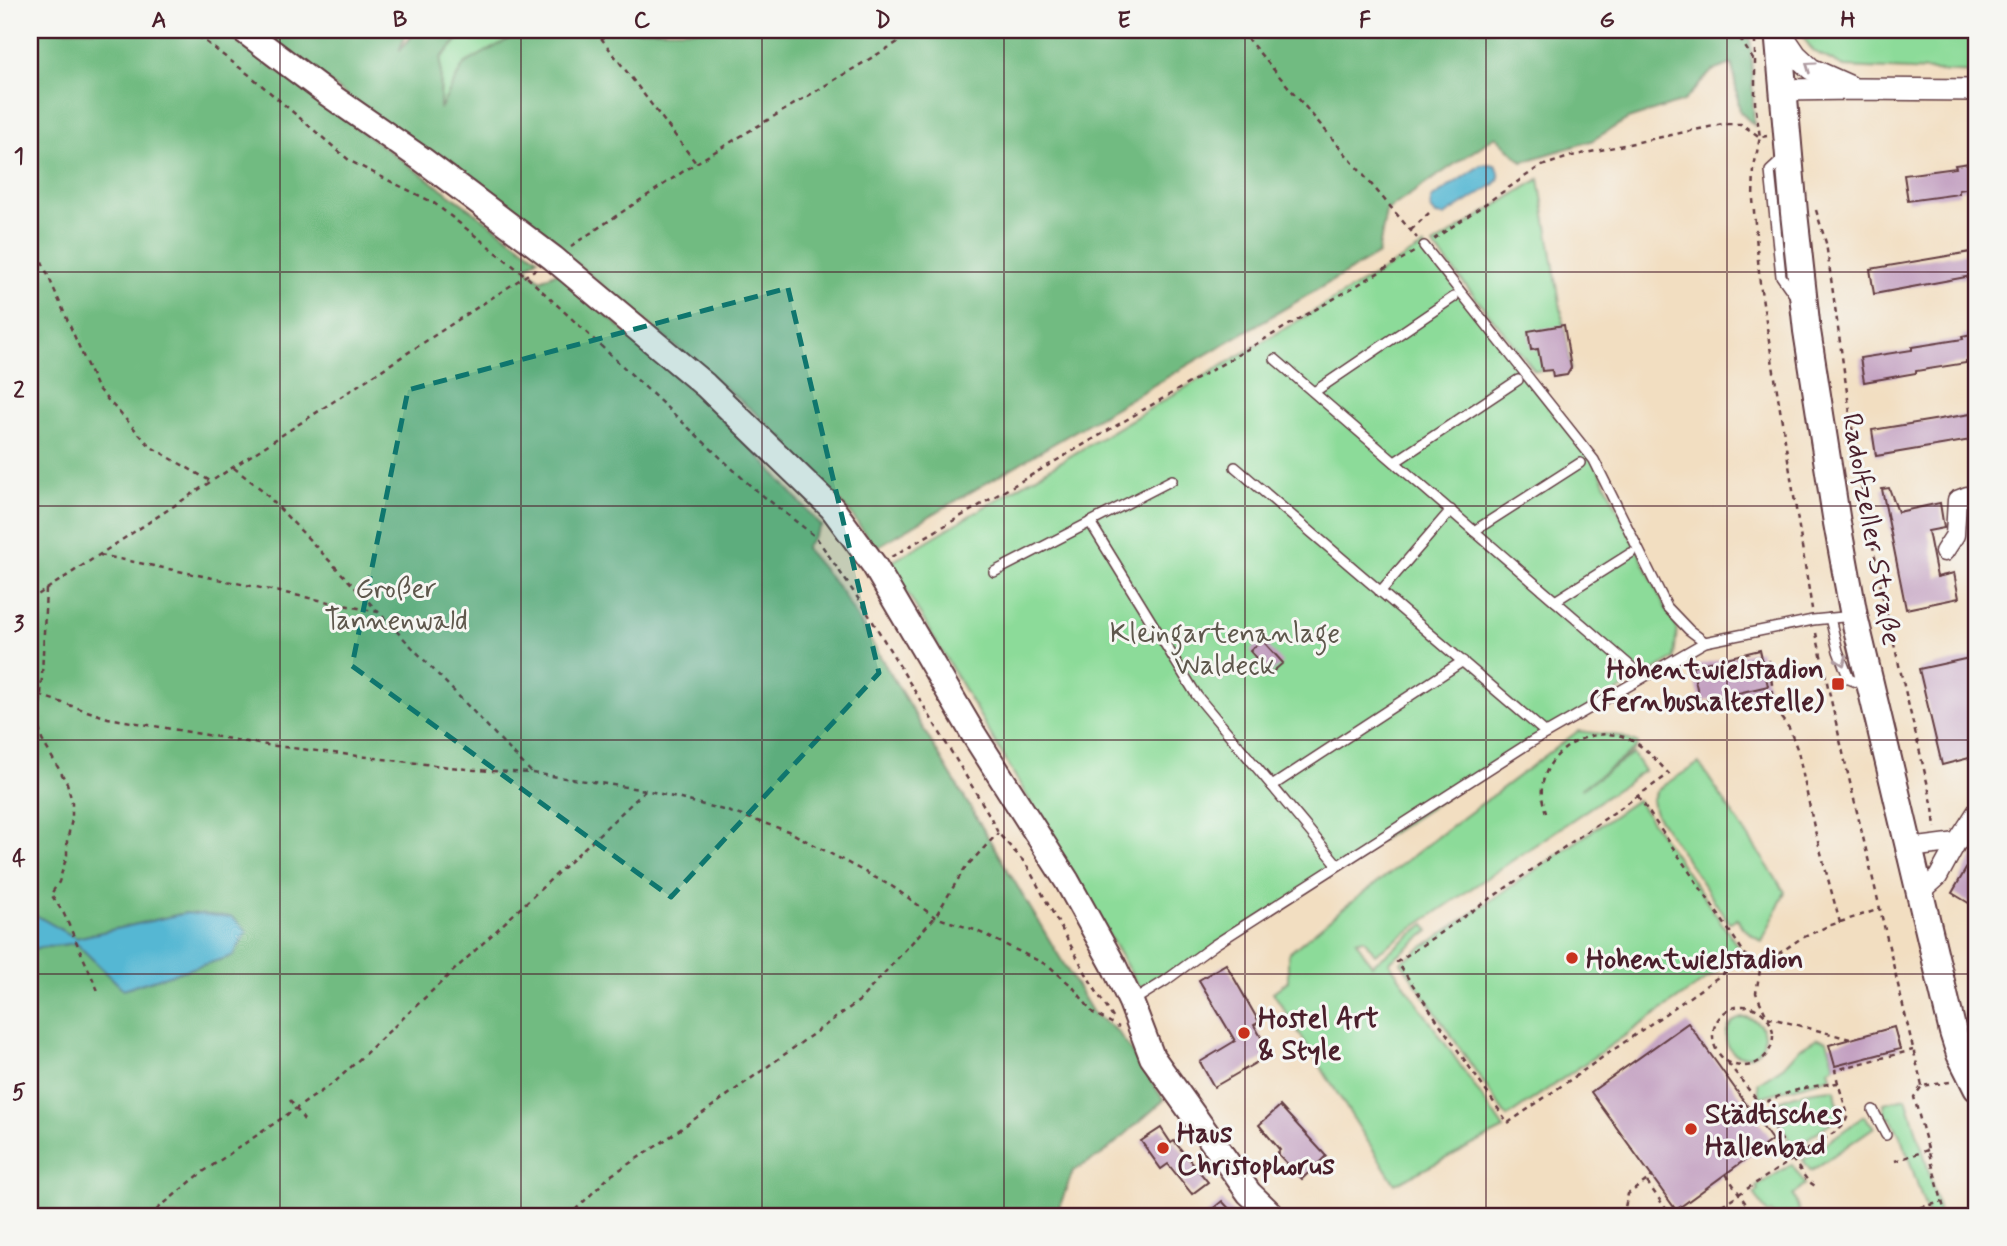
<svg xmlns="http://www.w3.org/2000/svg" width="2007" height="1246" font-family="Mynerve,sans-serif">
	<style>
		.green { fill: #8cdb99; stroke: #6b7d62; stroke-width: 2 }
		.forest { fill: #71bb81; stroke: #5e6d56; stroke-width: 2 }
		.water { fill: #55b7d3; stroke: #506b7f; stroke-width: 2 }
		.building { fill: #c3a0c1 }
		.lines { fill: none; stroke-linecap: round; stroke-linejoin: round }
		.service-casing { stroke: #633c42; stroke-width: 12 }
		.minor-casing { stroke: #633c42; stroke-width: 21 }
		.tertiary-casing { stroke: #633c42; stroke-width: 24 }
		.secondary-casing { stroke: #633c42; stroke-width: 28 }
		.primary-casing { stroke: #633c42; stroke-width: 30 }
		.path { stroke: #633c42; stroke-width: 2.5; stroke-dasharray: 5 5; stroke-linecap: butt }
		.service { stroke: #fff; stroke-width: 9 }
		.minor { stroke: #fff; stroke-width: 18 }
		.tertiary { stroke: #fff; stroke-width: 21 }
		.secondary { stroke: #fff; stroke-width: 24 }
		.primary { stroke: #fff; stroke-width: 26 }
		.oneway { stroke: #ae9aa0 }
		.marked { fill: #0f766e; fill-opacity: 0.2; stroke: #0f766e; stroke-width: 5; stroke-dasharray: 14 9; stroke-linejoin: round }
		.grid { fill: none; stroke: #4a1f2b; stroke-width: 2; stroke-opacity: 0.55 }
		.poi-dot { fill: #c8321e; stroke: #f6f6f2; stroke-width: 2.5 }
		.labels { text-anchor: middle; stroke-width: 6; stroke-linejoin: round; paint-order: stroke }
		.street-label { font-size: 28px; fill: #4a1f2b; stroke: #f6f6f2 }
		.park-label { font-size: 28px; fill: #5e574c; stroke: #f6f6f2 }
		.poi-label { font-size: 28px; font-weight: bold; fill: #4a1f2b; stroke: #f6f6f2; text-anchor: start }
		.neatline { fill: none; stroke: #4a1f2b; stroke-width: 2.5 }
		.grid-label { font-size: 23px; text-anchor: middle; font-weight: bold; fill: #4a1f2b }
	</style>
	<rect width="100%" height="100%" fill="#f6f6f2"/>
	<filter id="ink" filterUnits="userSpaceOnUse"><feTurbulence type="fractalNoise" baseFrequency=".0143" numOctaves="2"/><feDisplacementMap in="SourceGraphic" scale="14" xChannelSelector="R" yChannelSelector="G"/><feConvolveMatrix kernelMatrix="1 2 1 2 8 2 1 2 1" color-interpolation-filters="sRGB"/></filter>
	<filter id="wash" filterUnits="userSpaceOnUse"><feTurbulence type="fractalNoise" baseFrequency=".00686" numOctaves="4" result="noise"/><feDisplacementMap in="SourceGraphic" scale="28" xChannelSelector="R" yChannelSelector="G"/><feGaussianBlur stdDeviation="1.57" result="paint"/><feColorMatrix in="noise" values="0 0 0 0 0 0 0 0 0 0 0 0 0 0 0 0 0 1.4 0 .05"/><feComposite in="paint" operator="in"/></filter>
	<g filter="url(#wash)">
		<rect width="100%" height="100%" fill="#f2dec1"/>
		<g class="green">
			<polygon points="467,30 521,30 509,39 440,111 441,58"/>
			<polygon points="1798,30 1977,30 1977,73 1844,67 1813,51"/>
			<polygon points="1539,179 1571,368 1535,371 1433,245"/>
			<polygon points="1424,246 1594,460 1667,611 1677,628 1674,659 1531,742 1165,981 1139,987 890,563"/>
			<polygon points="1578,731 1621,736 1638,744 1634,750 1581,789 1633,754 1644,771 1375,954 1364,939 1356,941 1372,965 1425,924 1429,931 1389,962 1504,1129 1395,1184 1273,992 1288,981 1288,954 1341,910"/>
			<polygon points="1699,763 1785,892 1762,942 1742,927 1737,918 1729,923 1654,811 1652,800 1657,791 1664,785"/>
			<polygon points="1637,800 1743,954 1507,1117 1401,962"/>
			<circle cx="1745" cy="1037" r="19"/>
			<polygon points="1817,1038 1827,1040 1835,1066 1829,1069 1831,1077 1761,1097 1759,1095 1758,1083 1784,1066 1799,1049"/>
			<path d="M1835,1089L1837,1103L1842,1115L1795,1147L1769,1108C1787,1094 1813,1090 1835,1089Z"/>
			<polygon points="1906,1098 1926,1161 1940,1216 1928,1216 1903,1141 1890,1117 1886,1119 1884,1103"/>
			<polygon points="1864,1116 1874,1127 1811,1171 1803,1160"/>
			<polygon points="1792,1164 1805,1184 1793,1195 1801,1216 1774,1216 1771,1212 1768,1214 1754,1193 1758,1190 1756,1187"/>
		</g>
		<g class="forest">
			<polygon points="30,30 221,30 538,258 526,268 541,280 557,272 659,361 741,436 821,526 805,548 841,591 1093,1013 1118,1032 1164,1100 1103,1154 1073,1171 1056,1216 30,1216 30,949 76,943 186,913 76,938 30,912"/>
			<polygon points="257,30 408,30 399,51 417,30 467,30 441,58 440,109 464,64 509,39 521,30 1750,30 1754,125 1740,112 1732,64 1712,71 1684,101 1628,119 1591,141 1522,162 1496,136 1386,211 1378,254 875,548 851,514 764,420 568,257"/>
		</g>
		<g class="water">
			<path d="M1489,164L1496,165C1500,173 1501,177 1495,184L1444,216L1436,215L1431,209V199L1481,165Z"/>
			<polygon points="30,912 76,938 186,913 232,917 247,931 233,956 123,989 76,943 30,949"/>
		</g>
		<g id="blocks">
			<g class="building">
				<polygon points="1977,162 1977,187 1959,190 1959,194 1908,201 1904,175 1956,168 1955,165"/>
				<polygon points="1977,251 1977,275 1874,294 1870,269"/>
				<polygon points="1564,325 1571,368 1567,375 1553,377 1552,370 1542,371 1538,349 1531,350 1528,331"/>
				<polygon points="1977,333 1977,359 1966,361 1966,363 1916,371 1916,373 1864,382 1860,358 1912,350 1912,347 1963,339 1962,336"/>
				<polygon points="1977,413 1977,439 1876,456 1872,430"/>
				<polygon points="1889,488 1898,512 1940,503 1944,528 1928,531 1937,577 1954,573 1959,598 1906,609 1882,489"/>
				<polygon points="1262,640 1283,663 1270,674 1250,651"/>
				<polygon points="1760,650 1768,686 1700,702 1692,666"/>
				<polygon points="1974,657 1977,671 1977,756 1942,765 1919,669"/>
				<polygon points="1977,850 1977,897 1972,905 1952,893"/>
				<polygon points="1226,964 1259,1022 1254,1025 1271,1054 1214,1087 1200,1062 1235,1041 1199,980"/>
				<polygon points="1688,1023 1772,1140 1676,1210 1591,1092"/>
				<polygon points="1894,1027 1900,1049 1835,1066 1829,1045"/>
				<polygon points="1280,1106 1326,1156 1302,1179 1277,1153 1280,1150 1259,1125"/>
				<polygon points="1161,1128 1171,1143 1174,1141 1208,1182 1192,1194 1168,1164 1161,1169 1141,1141"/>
				<polygon points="1222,1201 1236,1216 1204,1216"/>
			</g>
		</g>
	</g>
	<g filter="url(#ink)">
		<use href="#blocks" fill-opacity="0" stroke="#633c42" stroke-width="2"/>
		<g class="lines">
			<g class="service-casing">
				<g id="service">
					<polyline points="1785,157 1770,171 1781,276 1795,296"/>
					<polyline points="1424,246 1594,460 1667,607 1689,630 1705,642"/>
					<polyline points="1275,359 1643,677"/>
					<polyline points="1314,392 1454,297"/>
					<polyline points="1395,462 1518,380"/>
					<polyline points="1235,467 1546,733"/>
					<polyline points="1090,522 1197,696 1338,865"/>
					<polyline points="1474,531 1580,463"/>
					<polyline points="994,572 1172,480"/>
					<polyline points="1380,592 1451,510"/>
					<polyline points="1555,601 1631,553"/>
					<polyline points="1830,618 1838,651 1849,679 1866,686"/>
					<polyline points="1272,786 1463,661"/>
					<polyline points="1133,1001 1165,981 1214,945 1531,742 1705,642 1813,620 1853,616"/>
					<polyline points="1873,1110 1886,1135"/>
				</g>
			</g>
			<g class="minor-casing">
				<g id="minor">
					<polyline points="1944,552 1955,535 1957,500 1967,496 1977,498"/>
					<polyline points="1910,848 1957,842"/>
					<polyline points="1920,893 1938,877 1957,842 1977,811"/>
				</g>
			</g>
			<g class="tertiary-casing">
				<g id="tertiary">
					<polyline points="1779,30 1796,55 1811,69 1849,86"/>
					<polyline points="1784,90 1854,89 1977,90"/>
				</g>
			</g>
			<g class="secondary-casing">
				<polyline id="secondary" points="243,30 328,94 423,160 553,258 705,385 832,508 874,565 974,735 1067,881 1113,964 1131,1002 1152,1057 1249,1193 1273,1216"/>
			</g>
			<g class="primary-casing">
				<polyline id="primary" points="1778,30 1794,213 1807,331 1837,523 1854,616 1953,1032 1960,1054 1977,1088"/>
			</g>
			<g class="path">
				<polyline points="190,30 252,77 350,161 434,203 526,276 753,488 816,537 864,607 990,816 998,833 1026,864 1093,986 1115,1021"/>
				<polyline points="595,30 696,163"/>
				<polyline points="1240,30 1417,238"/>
				<polyline points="1735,30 1754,61"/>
				<polyline points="1755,30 1755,103 1760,137 1754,167 1753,199 1760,284 1812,609"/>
				<polyline points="1816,210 1826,243 1857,463 1883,598 1933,807 1935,828"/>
				<polyline points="1411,230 1429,213"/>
				<polyline points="30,234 97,388 151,447 212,482"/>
				<polyline points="1434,239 1539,167 1572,156 1723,124 1741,124 1760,137 1767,136"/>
				<polyline points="571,246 696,163 918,30"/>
				<polyline points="234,468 261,489 532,773"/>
				<polyline points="100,555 378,612"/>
				<polyline points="891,557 1414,252"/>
				<polyline points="46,589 41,696 38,724 42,740 67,783 72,802 72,819 67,841 67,855 59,882 51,894 64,914 99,993"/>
				<polyline points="30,600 536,269"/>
				<polyline points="1816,633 1839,736 1922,1086"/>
				<polyline points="1769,660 1775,710 1789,728 1798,751 1814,827 1840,923"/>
				<polyline points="30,692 108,718 259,744 475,770 532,773 646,790 727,811 788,831 893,887 935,917 975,930 1049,966 1073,987 1093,1013 1119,1027"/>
				<path d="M1546,813C1543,803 1540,793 1543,782C1550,748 1592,726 1624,737C1643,744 1655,759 1669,774C1579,837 1488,901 1397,962L1508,1123L1747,957L1638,796"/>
				<circle cx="1743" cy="1036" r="30"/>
				<polyline points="1850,1039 1767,1017 1756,993 1760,970 1778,954 1800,939 1828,926 1880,909"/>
				<polyline points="1728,1063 1756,1099 1793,1158"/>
				<polyline points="1838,1083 1835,1070 1913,1050"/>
				<polyline points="290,1100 304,1120"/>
				<polyline points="1792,1159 1808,1181 1815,1186"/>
				<polyline points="1895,1161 1928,1150"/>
				<polyline points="1726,1174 1754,1216"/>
				<polyline points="1647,1182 1671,1216"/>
				<polyline points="30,1200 48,1216"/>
				<polyline points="1911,1210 1942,1202"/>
				<polyline points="149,1216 200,1174 335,1082 645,791"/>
				<polyline points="567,1216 574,1211 610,1176 661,1143 859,1001 935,917 965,868 998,833"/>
				<polyline points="1623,1216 1628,1194 1653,1176"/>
				<path d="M1705,1216L1838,1130L1844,1125L1848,1115L1838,1083C1807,1086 1777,1093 1751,1111"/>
				<polyline points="1946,1216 1914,1097 1922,1086 1950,1082"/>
			</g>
			<use href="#service" class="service"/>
			<use href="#minor" class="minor"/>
			<use href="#tertiary" class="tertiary"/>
			<use href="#secondary" class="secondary"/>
			<use href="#primary" class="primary"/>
		</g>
		<defs><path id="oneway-chevron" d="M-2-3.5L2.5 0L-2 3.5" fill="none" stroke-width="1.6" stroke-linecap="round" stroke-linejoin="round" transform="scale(1.75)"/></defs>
		<g class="oneway">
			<use href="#oneway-chevron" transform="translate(1810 66) rotate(-145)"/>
			<use href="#oneway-chevron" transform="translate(1842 661) rotate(70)"/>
		</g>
	</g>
	<path class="marked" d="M788,288L879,673L671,897L352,666L408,390Z"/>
	<path class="grid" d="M280,30V1216M521,30V1216M762,30V1216M1004,30V1216M1245,30V1216M1486,30V1216M1727,30V1216M30,272H1977M30,506H1977M30,740H1977M30,974H1977"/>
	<g class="poi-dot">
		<rect x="1831" y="677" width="14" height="14" rx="3.5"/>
		<circle cx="1572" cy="958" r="7"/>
		<circle cx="1244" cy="1033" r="7"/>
		<circle cx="1691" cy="1129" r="7"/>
		<circle cx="1163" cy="1148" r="7"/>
	</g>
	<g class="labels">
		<g class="street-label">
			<text transform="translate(1873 529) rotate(80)" y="10">Radolfzeller Straße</text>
		</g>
		<g class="park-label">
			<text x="396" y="597">Großer<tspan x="396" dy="32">Tannenwald</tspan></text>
			<text x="1225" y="642">Kleingartenanlage<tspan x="1225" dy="32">Waldeck</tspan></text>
		</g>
		<g class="poi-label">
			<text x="1824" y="678" text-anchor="end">Hohentwielstadion<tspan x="1824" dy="32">(Fernbushaltestelle)</tspan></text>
			<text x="1586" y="968">Hohentwielstadion</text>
			<text x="1258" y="1027">Hostel Art<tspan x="1258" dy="32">&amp; Style</tspan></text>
			<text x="1705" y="1123">Städtisches<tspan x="1705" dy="32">Hallenbad</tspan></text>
			<text x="1177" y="1142">Haus<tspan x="1177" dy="32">Christophorus</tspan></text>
		</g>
	</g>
	<rect width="2007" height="1246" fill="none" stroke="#f6f6f2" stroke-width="77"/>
	<rect x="38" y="38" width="1930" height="1170" class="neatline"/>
	<g class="grid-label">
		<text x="159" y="27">A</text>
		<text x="400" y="27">B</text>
		<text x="642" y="27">C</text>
		<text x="883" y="27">D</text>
		<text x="1124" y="27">E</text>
		<text x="1365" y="27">F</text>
		<text x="1607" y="27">G</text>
		<text x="1848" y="27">H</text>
		<text x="19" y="163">1</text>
		<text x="19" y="397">2</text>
		<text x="19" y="631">3</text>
		<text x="19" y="865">4</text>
		<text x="19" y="1099">5</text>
	</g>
</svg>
